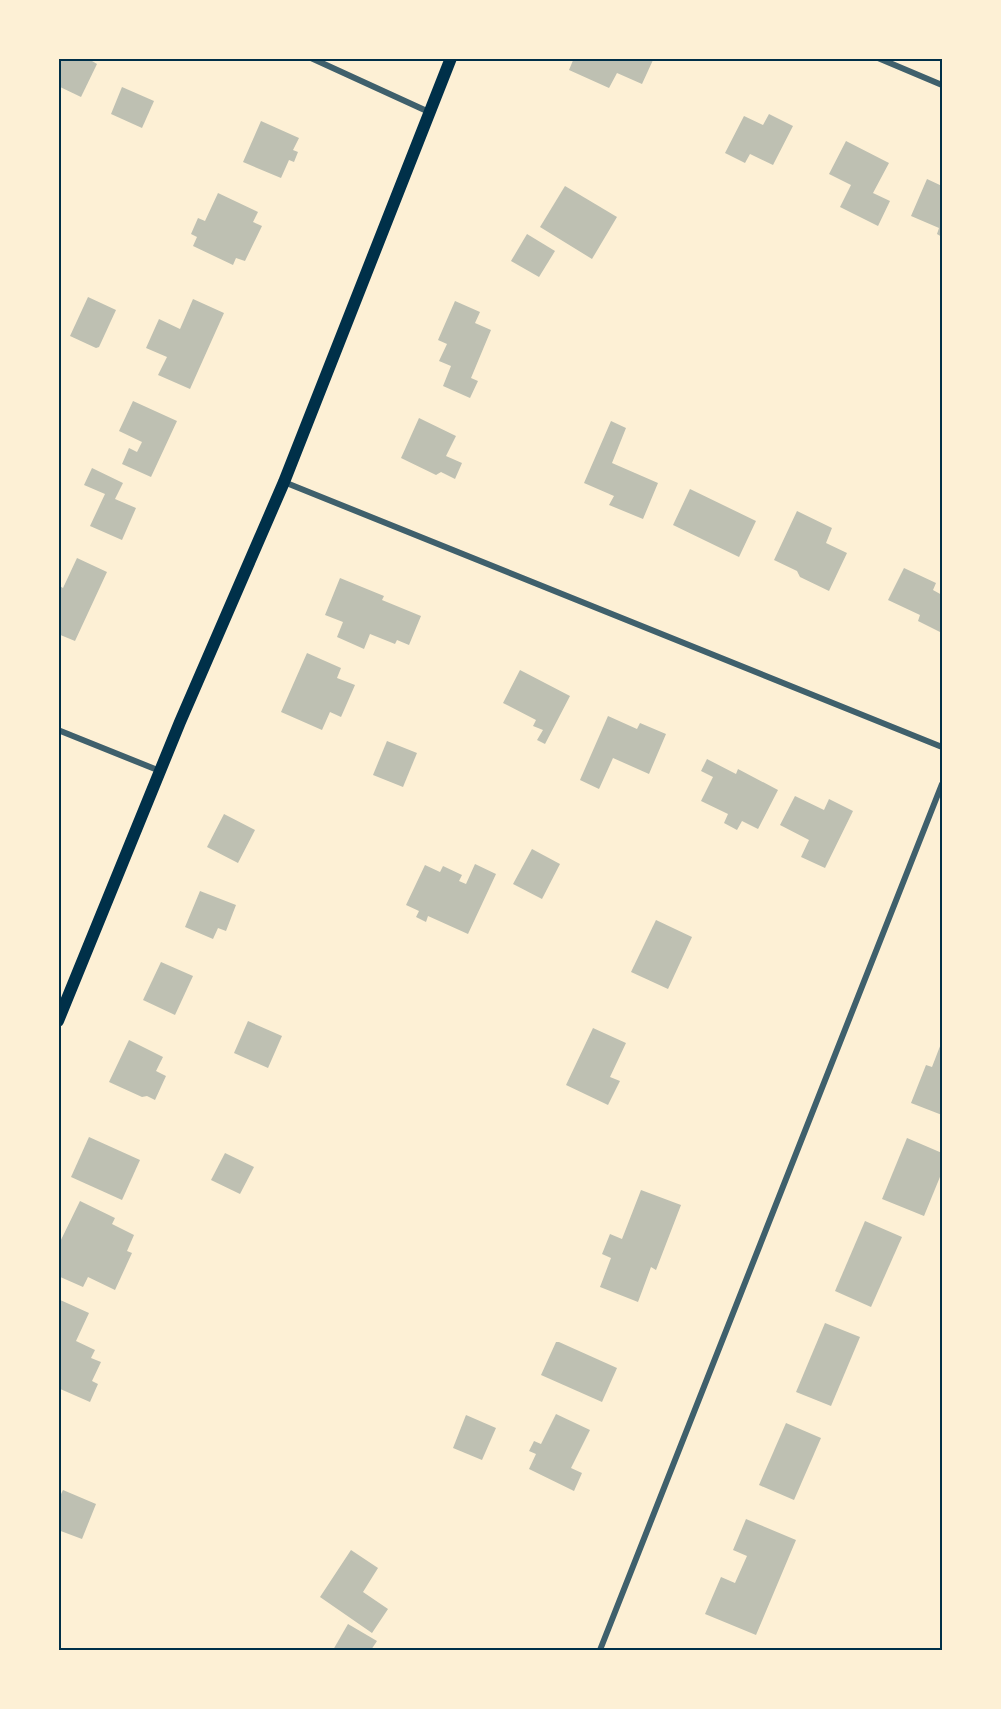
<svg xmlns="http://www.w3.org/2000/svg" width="1001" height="1709" font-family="Mulish,sans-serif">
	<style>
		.building { fill: #bec0b2 }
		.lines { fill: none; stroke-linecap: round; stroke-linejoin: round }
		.minor { stroke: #3f606c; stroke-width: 6 }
		.secondary { stroke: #003049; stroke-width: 12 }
		.neatline { fill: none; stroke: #003049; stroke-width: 2 }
	</style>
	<rect width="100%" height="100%" fill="#fdf0d5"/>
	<g class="building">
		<polygon points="58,58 87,58 97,64 81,97 58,86"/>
		<polygon points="574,58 649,58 653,60 642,84 617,73 609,88 569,70"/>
		<polygon points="122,87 154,101 142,128 111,114"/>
		<polygon points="769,114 793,126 773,165 750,154 745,163 725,153 744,116 763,125"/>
		<polygon points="261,121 299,138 293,150 298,152 294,162 289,160 281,178 243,162"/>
		<polygon points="846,141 889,163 873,193 890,201 878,226 840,207 851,185 829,174"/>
		<polygon points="927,179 942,186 942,237 937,234 939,228 911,216"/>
		<polygon points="565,186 617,217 592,259 540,227"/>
		<polygon points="218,193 258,212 253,222 262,226 245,261 236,258 233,265 193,246 197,237 191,234 198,218 205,221"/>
		<polygon points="527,234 555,251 539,277 511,261"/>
		<polygon points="88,297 116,310 99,347 96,348 70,336"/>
		<polygon points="193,299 224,313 190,389 158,375 167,357 146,348 159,319 180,329"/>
		<polygon points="455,301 480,312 475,323 491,330 471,378 478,381 470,398 443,386 451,366 439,361 447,344 438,340"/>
		<polygon points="133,401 177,421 151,477 122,464 129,448 137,452 142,442 119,431"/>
		<polygon points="419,418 456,436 446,456 462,463 455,479 441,472 436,475 401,458"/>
		<polygon points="611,421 626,428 612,463 658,483 643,519 609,505 614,496 584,483"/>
		<polygon points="92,468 123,483 115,499 136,508 122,540 90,526 105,494 84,485"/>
		<polygon points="690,489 756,521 739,557 673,525"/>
		<polygon points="797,511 832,528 826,543 847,553 829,591 800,577 797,571 774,560"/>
		<polygon points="77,558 107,572 75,641 58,634 58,585 63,588"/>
		<polygon points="904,568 936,583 933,590 942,595 942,633 918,621 920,615 888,600"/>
		<polygon points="340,578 384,596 382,600 421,616 409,645 397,640 395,644 370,634 364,649 337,637 343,622 325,615"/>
		<polygon points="307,653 341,668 337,678 355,685 341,717 330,712 322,730 281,712"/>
		<polygon points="520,670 570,696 545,744 537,740 543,730 533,726 536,720 503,703"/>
		<polygon points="608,716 637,729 640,723 666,734 649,774 613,758 599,789 580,780"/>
		<polygon points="387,741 417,753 403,787 373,775"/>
		<polygon points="707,759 736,774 738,769 778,790 758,829 742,821 737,830 724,823 728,814 701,801 713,777 701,771"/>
		<polygon points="795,796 824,810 829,799 853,811 825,868 801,857 809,840 780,825"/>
		<polygon points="224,814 255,830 238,863 207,847"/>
		<polygon points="532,849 560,864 542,899 513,884"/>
		<polygon points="475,864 496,874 468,934 428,916 426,922 416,917 419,911 406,905 425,865 440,872 443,866 462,875 459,881 466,884"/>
		<polygon points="200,891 236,905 226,931 218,928 213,939 185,927"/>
		<polygon points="656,920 692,937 668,989 631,972"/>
		<polygon points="161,962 193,976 175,1015 143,1000"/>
		<polygon points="248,1021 282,1036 268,1068 234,1053"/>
		<polygon points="593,1028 626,1043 610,1077 620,1081 608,1105 566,1085"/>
		<polygon points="129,1040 163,1057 156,1071 166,1076 155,1100 147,1096 142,1097 109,1082"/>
		<polygon points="942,1041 942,1115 911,1103 926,1065 932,1067"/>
		<polygon points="89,1137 140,1160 122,1200 71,1177"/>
		<polygon points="907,1138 942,1153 942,1172 924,1216 882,1199"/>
		<polygon points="225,1153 254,1167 240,1194 211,1180"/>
		<polygon points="641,1190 681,1205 656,1270 651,1267 638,1302 600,1287 611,1258 602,1254 610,1234 622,1239"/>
		<polygon points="80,1201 115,1218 112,1224 134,1235 127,1251 132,1253 115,1290 88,1277 83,1287 58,1276 58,1246"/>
		<polygon points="865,1221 902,1237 871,1307 835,1291"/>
		<polygon points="58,1299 89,1313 76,1341 95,1350 91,1358 101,1362 92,1381 98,1384 90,1402 58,1388"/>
		<polygon points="825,1323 860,1337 831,1406 796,1392"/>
		<polygon points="556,1342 559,1342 617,1368 602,1402 541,1375"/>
		<polygon points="556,1414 590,1430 571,1468 582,1473 574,1491 529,1469 536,1454 529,1451 534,1441 541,1444"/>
		<polygon points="466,1415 496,1428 482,1460 453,1448"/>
		<polygon points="786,1423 821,1438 794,1500 759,1485"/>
		<polygon points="63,1490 96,1504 82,1539 58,1530 58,1500"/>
		<polygon points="746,1519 796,1540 756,1635 705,1614 721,1577 735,1583 747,1556 733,1550"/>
		<polygon points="351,1550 378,1568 363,1592 388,1609 372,1633 320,1597"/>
		<polygon points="348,1624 377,1641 371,1650 333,1650"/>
	</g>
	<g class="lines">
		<g class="minor">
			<polyline points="311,58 429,112"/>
			<polyline points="878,58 942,85"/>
			<polyline points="284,482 942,747"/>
			<polyline points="58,730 160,771"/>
			<polyline points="600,1650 942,784"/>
		</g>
		<polyline class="secondary" points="58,1021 180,722 284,482 451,58"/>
	</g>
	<rect width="1001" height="1709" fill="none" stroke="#fdf0d5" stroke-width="120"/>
	<rect x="60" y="60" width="881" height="1589" class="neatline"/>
</svg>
